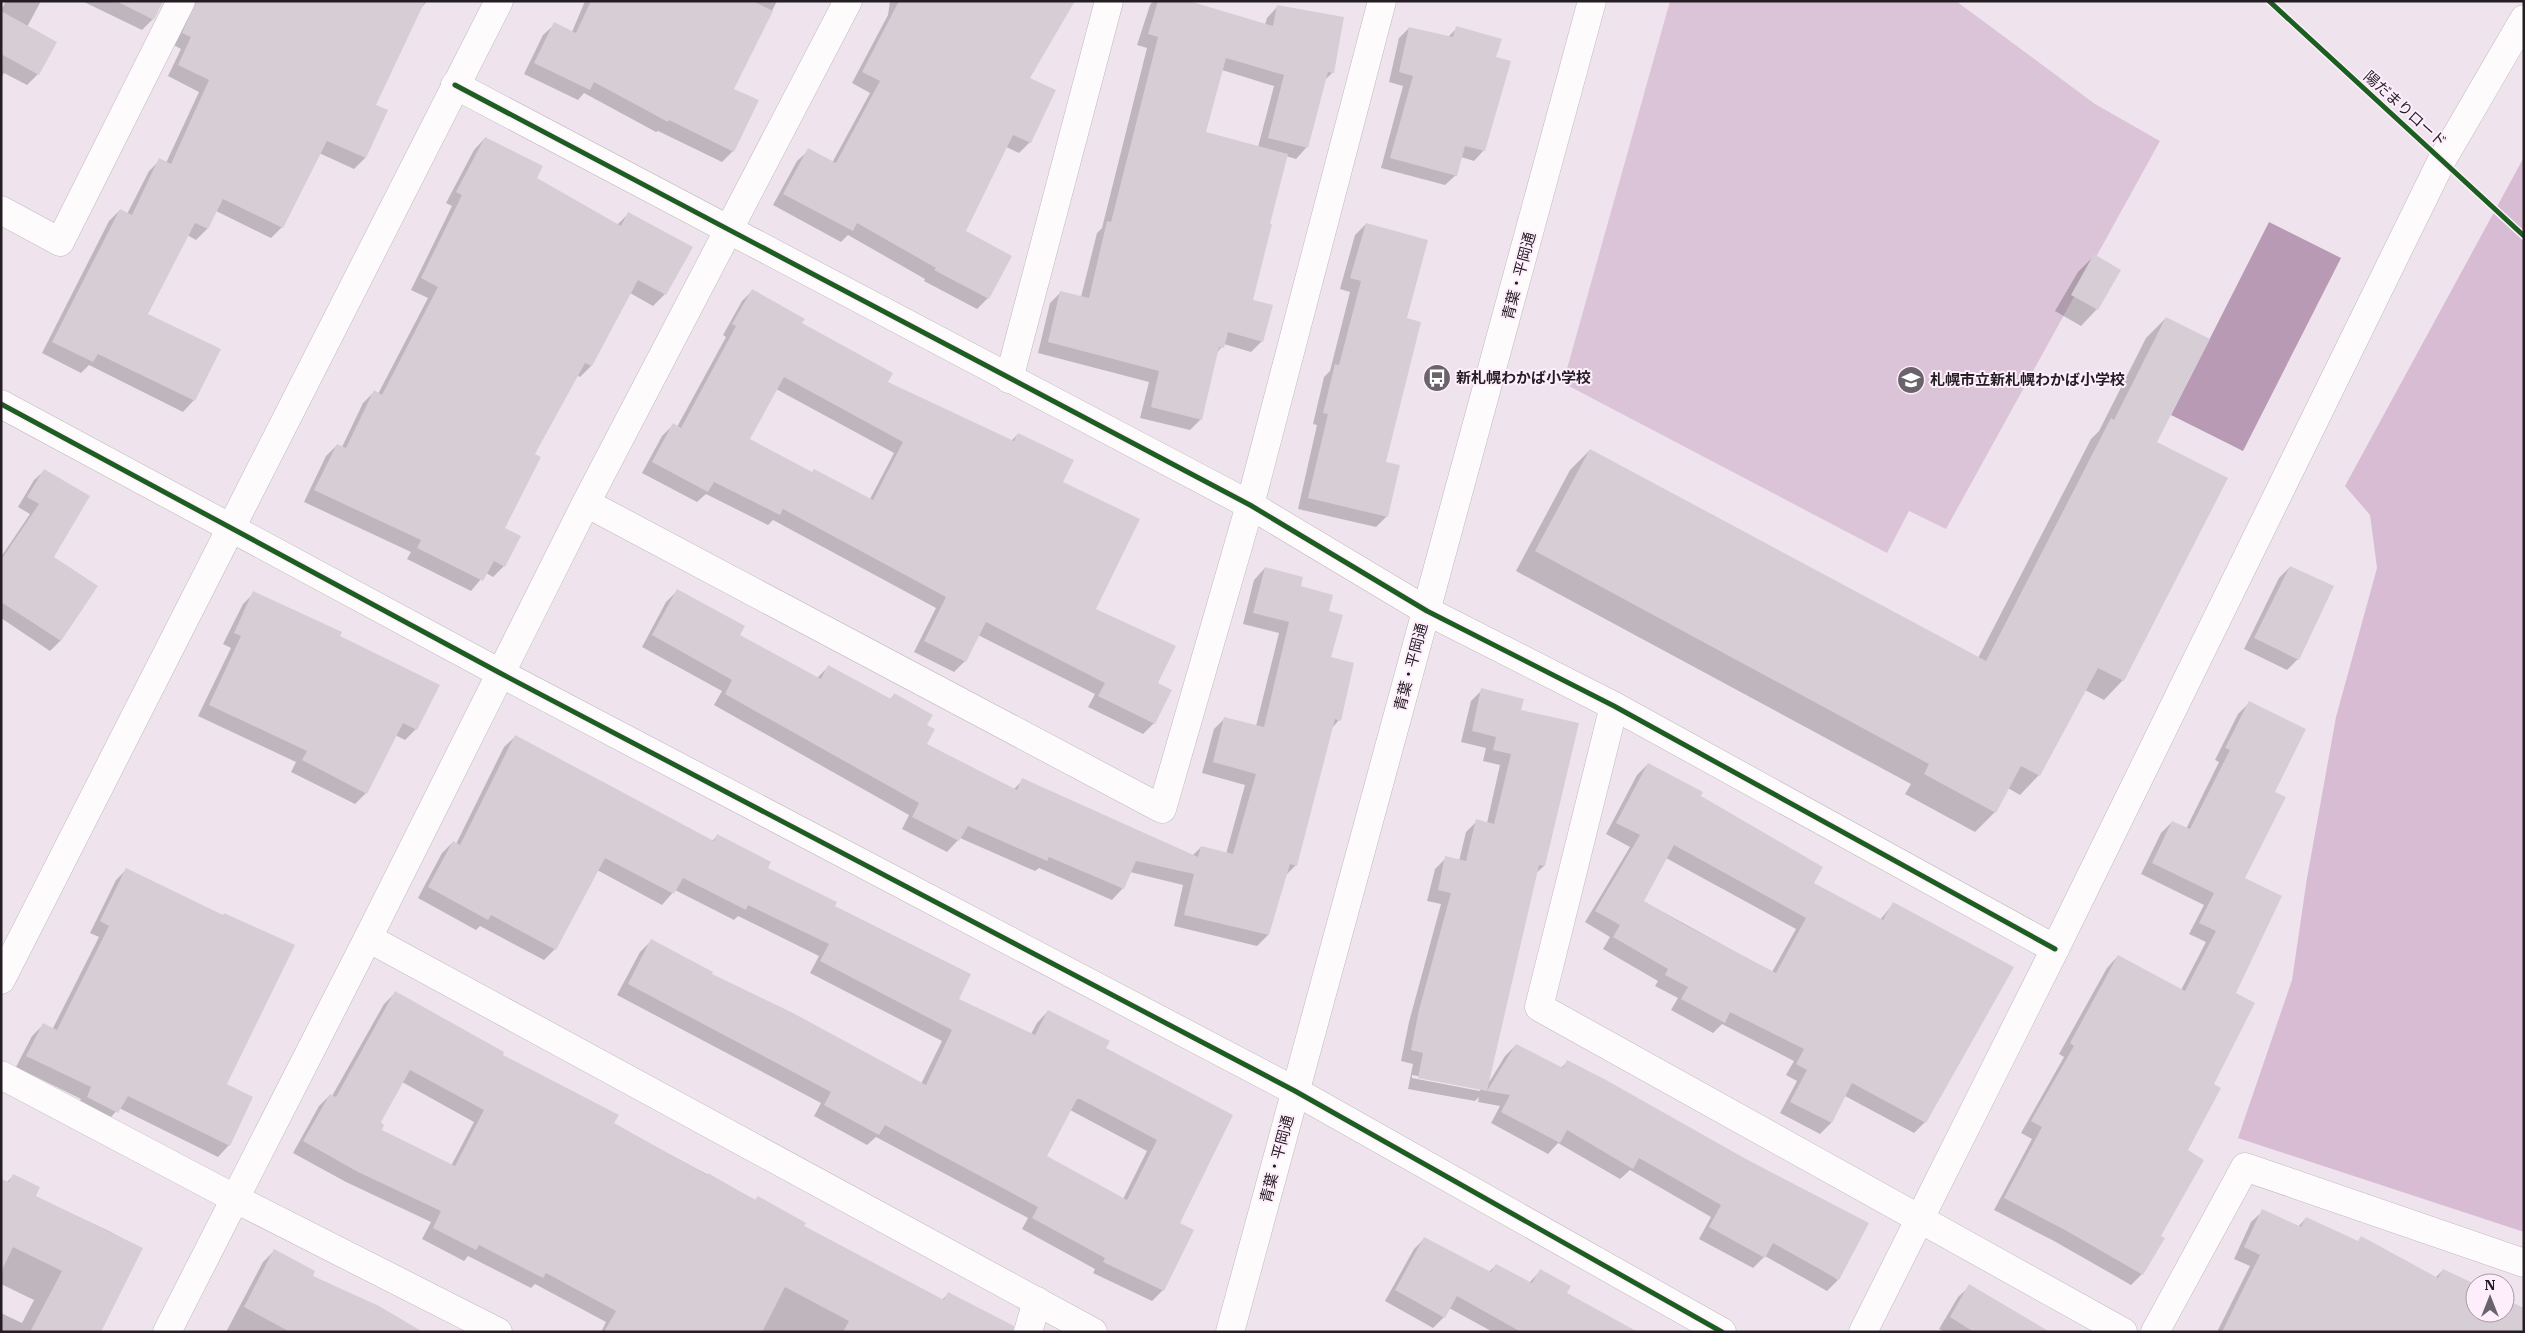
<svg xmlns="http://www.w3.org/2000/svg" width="2525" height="1333" font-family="'IBM Plex Serif','Noto Sans JP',serif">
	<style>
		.green { fill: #dbc4d8 }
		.forest { fill: #d8bcd4 }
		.water { fill: #b99ab5 }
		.shadow { fill: #0003; fill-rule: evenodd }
		.building { fill: #d7ced5; fill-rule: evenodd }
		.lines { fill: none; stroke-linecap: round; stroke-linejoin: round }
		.minor-casing { stroke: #c0b8bf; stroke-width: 29 }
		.minor { stroke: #fdfbfc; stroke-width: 28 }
		.cycleway-casing { stroke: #feeefc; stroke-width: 8 }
		.cycleway { stroke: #1b5e20; stroke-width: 5 }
		.labels { text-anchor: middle; stroke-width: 4; stroke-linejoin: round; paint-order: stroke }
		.street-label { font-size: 15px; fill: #241d23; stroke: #feeefc }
		.poi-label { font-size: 15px; font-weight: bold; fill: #241d23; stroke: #feeefc; text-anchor: start }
	</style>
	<rect width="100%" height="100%" fill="#efe4ed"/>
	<polygon class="green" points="1670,1 1956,1 2095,104 2160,141 1946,529 1909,511 1887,553 1563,383"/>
	<polygon class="forest" points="2524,157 2524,1232 2238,1138 2292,980 2307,878 2336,717 2377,568 2370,515 2345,486"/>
	<polygon class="water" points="2269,222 2341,258 2243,451 2171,415"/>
	<g class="shadow">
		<polygon points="6,1 41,1 27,27 55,43 38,74 27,85 4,73 1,78 1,10"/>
		<polygon points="82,1 163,1 153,19 142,30"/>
		<polygon points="181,1 427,1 419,11 374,105 386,111 365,158 354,169 319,153 282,227 271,238 216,211 207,229 196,240 187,235 147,314 194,400 183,412 89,365 81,373 42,353 109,221 120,210 127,214 149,171 160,160 166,163 199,92 168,76 181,49 172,44"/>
		<polygon points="585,1 777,1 733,89 733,151 722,162 658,131 656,132 584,93 578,100 524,74 543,35 555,24 572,32"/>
		<polygon points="890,1 1073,1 1028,78 1030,142 1019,153 1006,147 964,232 988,298 977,309 924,281 925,279 848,235 841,242 773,205 797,161 809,150 832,163 870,93 852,83 888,15"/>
		<path d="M1153,1H1185L1265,25L1267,18L1277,7L1333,72L1324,81L1306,148L1296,159L1286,156L1268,224L1252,301L1262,341L1251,352L1224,344L1216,354L1201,419L1190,430L1140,418L1149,382L1038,353L1050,303L1061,292L1081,297L1097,233L1102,228L1147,48L1137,45L1150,5ZM1222,70L1274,86L1258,147L1205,133Z"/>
		<polygon points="1409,28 1448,37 1457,28 1495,58 1484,150 1474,161 1461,157 1456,175 1445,185 1381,168 1403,86 1389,82 1399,38"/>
		<polygon points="485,138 535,179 617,225 628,214 691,247 665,294 653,306 630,293 591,366 580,377 577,375 534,454 504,529 504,566 493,577 486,573 471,591 407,559 411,552 304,502 326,456 337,445 342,447 363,403 374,392 378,394 428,298 411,290 452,206 446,203 474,150"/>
		<polygon points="1366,224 1405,319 1385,463 1387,516 1376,527 1298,509 1317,425 1313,424 1324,377 1330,371 1350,292 1340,289 1355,235"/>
		<polygon points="2094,256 2097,309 2081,326 2055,311 2078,272"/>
		<path d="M752,291L886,383L1011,441L1018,434L1061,483L1094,610L1156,684L1154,723L1143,734L1088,707L1095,694L978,635L965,661L954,672L914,652L936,608L773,520L768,525L706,494L697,502L642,473L662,436L673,425L677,427L726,337L723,335L742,301ZM776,389L894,453L870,499L812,473L748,440Z"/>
		<polygon points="2166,318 2123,680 2104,700 2085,690 2039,775 2020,795 2008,788 1995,812 1975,832 1905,794 1911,784 1516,571 1570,470 1590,450 1978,658 2091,439 2099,431 2146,338"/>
		<polygon points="44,471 52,557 96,587 60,641 50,651 1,618 1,557 30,514 18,507 34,480"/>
		<polygon points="2290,567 2298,659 2287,670 2244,649 2279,578"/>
		<polygon points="1265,568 1300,587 1327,612 1330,658 1339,720 1332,728 1296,865 1285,876 1268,935 1257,946 1174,926 1183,885 1130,872 1123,888 1112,900 1039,868 1035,871 960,838 947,852 902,829 909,815 714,705 722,691 642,647 666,602 677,591 738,635 817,678 828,667 889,700 894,695 926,726 926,745 1014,789 1023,780 1192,856 1201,847 1226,854 1245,785 1202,773 1214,729 1225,718 1256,726 1279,633 1243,624 1254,580"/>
		<polygon points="254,593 416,729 405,740 395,735 366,793 355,804 291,772 296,762 198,716 231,648 223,644 243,604"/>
		<path d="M1482,690L1519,711L1544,866L1535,874L1488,1084L1505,1056L1516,1045L1561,1068L1567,1062L1838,1280L1827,1291L1765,1256L1753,1268L1699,1239L1711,1217L1630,1170L1620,1179L1558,1143L1548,1154L1491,1123L1500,1106L1478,1102L1479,1097L1475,1101L1408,1089L1413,1064L1401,1061L1409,1022L1441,904L1427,901L1435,869L1446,858L1459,861L1466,832L1477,821L1487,823L1500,765L1483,761L1486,748L1461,742L1471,701ZM1412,1075L1480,1088V1091L1412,1078Z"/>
		<polygon points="2249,703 2273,792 2244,879 2234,994 2212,1085 2186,1151 2159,1236 2142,1274 2131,1285 2054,1241 1994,1210 2032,1139 2021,1133 2064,1057 2059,1054 2107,968 2118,956 2181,990 2206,942 2189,934 2204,905 2141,874 2161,833 2172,822 2186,829 2219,762 2215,760 2238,714"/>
		<path d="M516,736L712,841L717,836L766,868L833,907L957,999L1031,1034L1037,1023L1048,1011L1104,1049L1231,1115L1179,1224L1163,1290L1152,1301L1093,1273L1095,1269L1022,1229L1028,1218L876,1137L867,1145L814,1116L821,1103L617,995L640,952L651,941L710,975L921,1084L942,1041L810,973L819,956L738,916L734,920L675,890L662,905L597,870L555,949L544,960L480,926L476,930L418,898L442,853L453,842L456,844L504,747ZM1070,1110L1147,1151L1123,1199L1045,1157Z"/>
		<path d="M1648,764L1699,796L1812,883L1880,920L1893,904L1925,1122L1914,1133L1845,1096L1831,1123L1820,1134L1780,1113L1797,1081L1786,1075L1794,1061L1722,1024L1713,1033L1671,1010L1678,998L1655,986L1658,981L1603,949L1610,937L1585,922L1630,847L1606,834L1637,775ZM1666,858L1796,929L1772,972L1643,901Z"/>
		<polygon points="127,869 225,1085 229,1145 218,1157 119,1108 105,1124 76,1108 81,1099 16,1067 32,1036 43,1025 52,1030 99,937 90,933 116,880"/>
		<path d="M395,993L613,1124L942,1300L948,1294L988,1332H601L606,1322L535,1284L531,1288L468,1256L464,1261L422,1239L431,1222L346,1182L293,1153L319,1106L330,1095L332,1096L384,1004ZM402,1082L474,1122L451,1166L380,1130L379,1123Z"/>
		<polygon points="13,1176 34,1196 111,1232 141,1249 65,1332 1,1332 1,1313 22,1323 34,1300 1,1284 1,1181 6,1183"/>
		<polygon points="2263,1211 2298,1227 2306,1218 2435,1278 2443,1270 2475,1286 2475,1313 2505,1313 2505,1300 2524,1332 2217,1332 2250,1266 2234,1259 2251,1222"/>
		<polygon points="1425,1238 1489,1272 1496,1265 1529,1283 1541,1270 1609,1332 1491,1331 1449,1308 1444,1317 1433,1328 1385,1301 1414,1249"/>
		<polygon points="274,1251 311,1277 421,1332 226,1332 263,1262"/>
		<polygon points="1970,1286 2048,1332 1945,1332 1939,1329 1958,1297"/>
	</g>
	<g class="building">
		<polygon points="116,1 163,1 154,20"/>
		<polygon points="196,1 425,1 376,105 388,110 366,158 327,141 283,228 223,199 208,229 195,223 148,314 221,349 195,401 98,354 93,362 52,342 120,209 132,215 159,158 171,164 209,80 178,65 191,37 182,33"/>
		<polygon points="591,1 753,1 773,11 734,89 759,100 734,152 669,120 668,122 594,82 590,90 534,63 554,22 576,33"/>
		<polygon points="899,1 1075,1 1030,78 1056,90 1031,143 1013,135 966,231 1012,256 989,299 934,270 936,268 857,223 853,231 783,194 808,148 836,163 880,81 862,72"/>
		<polygon points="1158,1 1189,1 1273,26 1277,5 1344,17 1334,73 1328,72 1308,148 1268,138 1284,75 1226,58 1206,132 1288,154 1270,224 1272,224 1253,300 1273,305 1263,342 1228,332 1224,348 1219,347 1202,420 1151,407 1159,371 1048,342 1060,291 1089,298 1107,221 1111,222 1158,37 1148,34"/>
		<polygon points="1,11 57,42 39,75 1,54"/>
		<polygon points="1456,26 1502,39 1496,57 1511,61 1485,151 1465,146 1457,176 1390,158 1413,76 1399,72 1409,27 1453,37"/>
		<polygon points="485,137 543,166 537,178 621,226 628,212 693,247 666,295 638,280 592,366 585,363 535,454 541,457 505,528 521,536 505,567 494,561 483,581 417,548 421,540 314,490 337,444 346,448 374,390 382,395 438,287 421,278 462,195 456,192"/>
		<polygon points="1366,223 1428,240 1407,318 1421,322 1386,462 1400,465 1388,517 1308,498 1328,414 1323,413 1335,364 1339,365 1361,281 1350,278"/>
		<polygon points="2094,254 2121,270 2098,310 2071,295"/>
		<path d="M752,289L805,319L802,323L893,373L888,382L1014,441L1018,433L1074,460L1063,482L1140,519L1096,609L1176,646L1158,683L1172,690L1155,724L1098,696L1105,683L986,622L966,662L924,641L946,597L783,509L780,515L714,482L708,492L652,462L673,423L681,428L736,326L732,324ZM784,377L903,442L873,500L814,469L812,472L750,439Z"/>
		<polygon points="2166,317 2210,339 2157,442 2228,478 2124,681 2098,668 2040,776 2021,766 1996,813 1924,774 1929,764 1535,551 1590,449 1986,661 2111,418 2114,420"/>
		<polygon points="44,469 90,496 54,557 98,586 61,641 1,602 1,560 39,504 27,497"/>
		<polygon points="2290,566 2334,586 2299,660 2254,638"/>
		<polygon points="1265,567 1303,577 1301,586 1333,595 1329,611 1343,615 1331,657 1354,663 1341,721 1335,719 1297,866 1290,864 1269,935 1184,915 1194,874 1136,861 1124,889 1049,857 1047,861 968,826 959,841 912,817 919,803 725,694 732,680 652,635 677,589 745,626 740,635 821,679 828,665 891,699 894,693 933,715 927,725 935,729 927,744 1017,790 1022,778 1198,857 1201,846 1233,854 1256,774 1213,762 1224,717 1264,727 1289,622 1253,613"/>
		<polygon points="253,591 342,632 340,636 440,685 417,730 403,723 367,794 302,760 307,751 209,705 241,636 234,633"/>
		<polygon points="1481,688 1524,699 1521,710 1579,723 1545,866 1539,865 1487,1091 1418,1078 1423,1053 1411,1050 1419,1010 1451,893 1438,890 1445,856 1466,861 1476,819 1494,824 1511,754 1493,750 1496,737 1472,731"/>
		<polygon points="2249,701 2306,729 2275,792 2286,797 2245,878 2282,896 2236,993 2255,1003 2214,1084 2221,1088 2188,1150 2204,1160 2161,1236 2165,1238 2143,1275 2065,1230 2004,1198 2042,1127 2031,1121 2074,1046 2070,1043 2118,955 2185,991 2216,931 2199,923 2214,893 2152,863 2172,821 2190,829 2230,750 2225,748"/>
		<path d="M515,735L714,841L717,834L771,862L768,868L837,902L835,906L971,974L959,999L1035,1035L1048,1010L1110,1041L1106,1048L1233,1115L1180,1223L1194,1230L1164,1291L1103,1262L1105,1258L1032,1218L1038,1207L885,1125L879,1135L824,1105L831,1092L628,984L651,939L713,972L712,974L793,1013L926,1085L952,1030L820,961L829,944L748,905L746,910L683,878L674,894L605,858L556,950L491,915L488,920L428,887L453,841L460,845ZM1077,1099H1080L1157,1140L1127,1200L1047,1156Z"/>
		<path d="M1648,763L1703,792L1701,796L1823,867L1814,883L1883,920L1893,902L2014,967L1926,1123L1852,1083L1832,1123L1790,1102L1807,1070L1796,1064L1804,1049L1730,1012L1725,1023L1681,999L1688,987L1665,975L1668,969L1613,937L1620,925L1595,911L1640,835L1616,823ZM1674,845L1806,918L1776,973L1685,925L1644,901Z"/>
		<polygon points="126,868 223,915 224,913 295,945 227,1084 253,1097 230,1146 128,1096 118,1113 87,1097 91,1087 26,1056 43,1023 57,1030 109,926 100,921"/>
		<path d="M395,991L504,1052L503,1055L619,1115L614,1123L707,1175L708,1173L755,1200L758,1196L806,1223L804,1226L944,1300L948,1292L1014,1326L1013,1332H843L849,1321L785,1287L762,1332H604L616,1311L546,1273L543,1278L479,1245L476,1250L433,1228L441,1211L358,1172L303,1141L330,1094L336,1097ZM410,1070L484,1110L455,1166L382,1130L384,1125L381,1122Z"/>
		<polygon points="1516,1044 1563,1068 1567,1060 1606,1080 1746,1159 1869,1223 1839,1280 1773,1243 1765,1258 1709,1227 1721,1205 1639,1158 1633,1169 1567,1130 1560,1143 1501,1112 1510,1095 1487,1091"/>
		<polygon points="13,1174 40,1187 36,1196 143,1248 101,1332 30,1332 62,1271 13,1247 1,1272 1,1179 9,1182"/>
		<polygon points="2262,1209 2301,1227 2306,1217 2358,1241 2361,1236 2438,1278 2443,1269 2475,1284 2475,1313 2505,1313 2505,1299 2524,1308 2524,1332 2222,1332 2260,1255 2244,1247"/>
		<polygon points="1424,1237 1491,1272 1496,1264 1532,1283 1540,1269 1571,1286 1567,1293 1638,1332 1521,1332 1457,1296 1445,1318 1395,1290"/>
		<polygon points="274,1249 315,1271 313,1276 379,1306 423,1332 290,1332 244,1307"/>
		<polygon points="1969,1284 2050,1332 1974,1332 1950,1317"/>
	</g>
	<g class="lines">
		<g class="minor-casing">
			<g id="minor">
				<polyline points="455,85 1250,505 1427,611 1614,706 2055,949"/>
				<polyline points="1,210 60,242 181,1"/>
				<polyline points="1009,379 1109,1"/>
				<polyline points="1,404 500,673 1295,1091 1722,1332"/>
				<polyline points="586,503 1162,809 1250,505 1382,1"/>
				<polyline points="1614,706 1539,1007 2123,1332"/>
				<polyline points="368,938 1093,1332"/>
				<polyline points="1,980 499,1"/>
				<polyline points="1,1075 234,1198 498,1332"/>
				<polyline points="167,1332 368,938 586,503 848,1"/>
				<polyline points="1028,1332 1037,1301"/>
				<polyline points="1230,1332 1592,1"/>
				<polyline points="1863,1332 2055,949 2442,160 2524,19"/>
				<polyline points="2155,1332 2245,1167 2524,1263"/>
			</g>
		</g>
		<use href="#minor" class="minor"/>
		<g class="cycleway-casing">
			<g id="cycleway">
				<polyline points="2269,1 2524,236"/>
				<polyline points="455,85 1250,505 1427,611 1614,706 2055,949"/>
				<polyline points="1,404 500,673 1295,1091 1722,1332"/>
			</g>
		</g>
		<use href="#cycleway" class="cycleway"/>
	</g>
	<defs>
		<g id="bus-disc" transform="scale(1.4375)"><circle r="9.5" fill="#6b636a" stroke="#feeefc"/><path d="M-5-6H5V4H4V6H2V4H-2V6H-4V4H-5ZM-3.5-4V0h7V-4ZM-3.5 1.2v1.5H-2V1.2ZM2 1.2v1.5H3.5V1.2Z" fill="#fff"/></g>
		<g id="school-disc" transform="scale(1.4375)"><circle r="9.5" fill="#6b636a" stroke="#feeefc"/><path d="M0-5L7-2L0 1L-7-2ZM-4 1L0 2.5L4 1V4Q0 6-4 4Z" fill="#fff"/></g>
	</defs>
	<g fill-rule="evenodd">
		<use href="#bus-disc" x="1437" y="378"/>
		<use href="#school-disc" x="1911" y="380"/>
	</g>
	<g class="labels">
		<g class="street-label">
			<text transform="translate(2405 109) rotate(42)" y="5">陽だまりロード</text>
			<text transform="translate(1519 276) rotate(-75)" y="5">青葉・平岡通</text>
			<text transform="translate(1411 667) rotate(-75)" y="5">青葉・平岡通</text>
			<text transform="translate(1277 1159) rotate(-75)" y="5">青葉・平岡通</text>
		</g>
		<g class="poi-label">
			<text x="1456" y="383">新札幌わかば小学校</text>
			<text x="1930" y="385">札幌市立新札幌わかば小学校</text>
		</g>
	</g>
	<rect width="2525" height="1333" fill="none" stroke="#241d23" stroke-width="5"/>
	<g transform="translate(2490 1298)"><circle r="24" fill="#feeefc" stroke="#a79aa5"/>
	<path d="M0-4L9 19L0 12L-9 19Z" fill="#6b636a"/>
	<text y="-8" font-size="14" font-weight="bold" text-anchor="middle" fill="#241d23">N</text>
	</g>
</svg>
